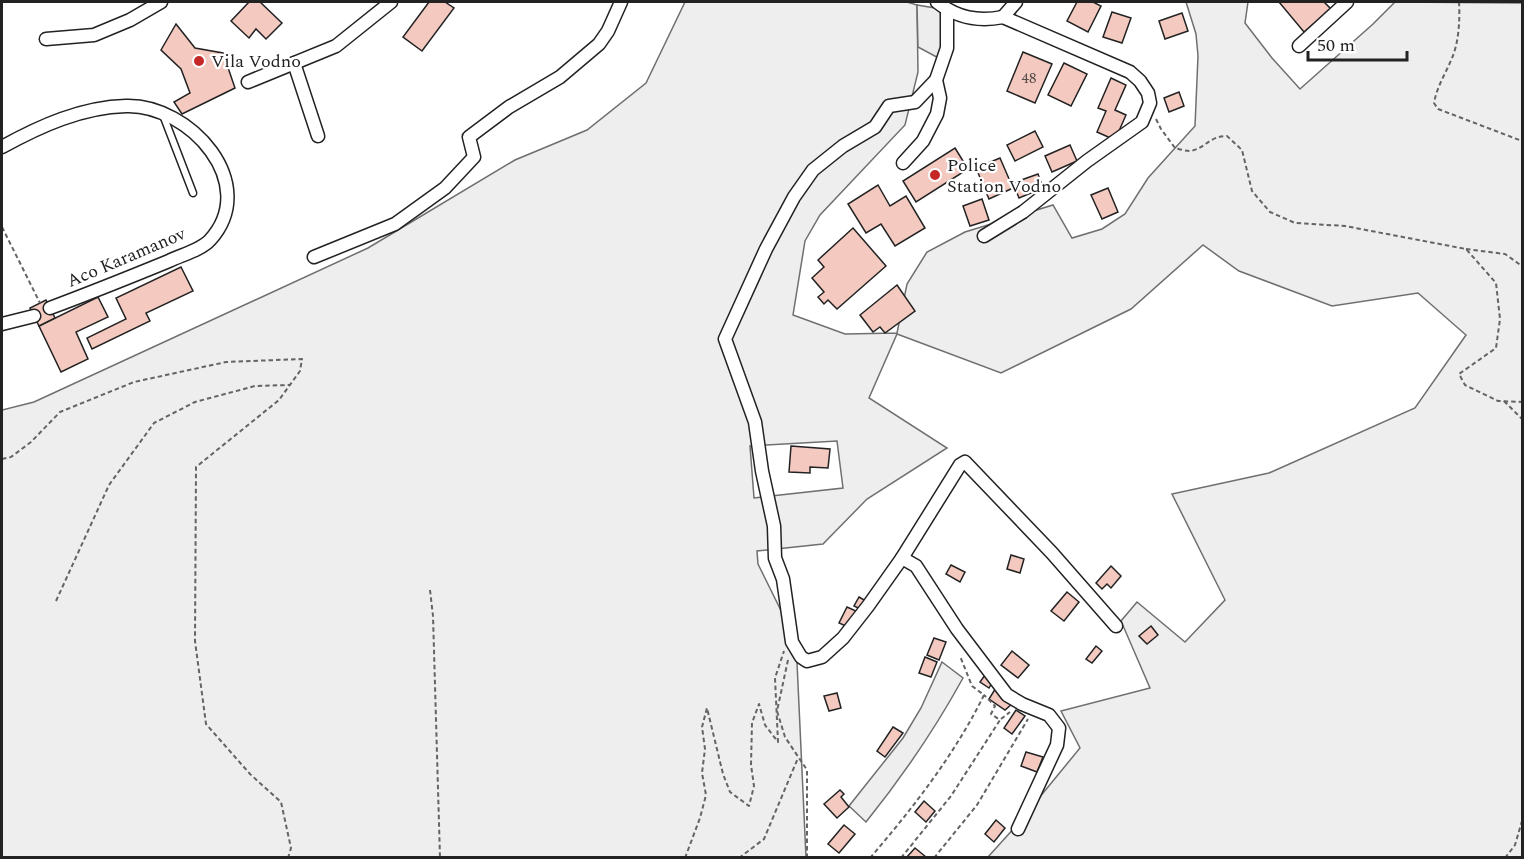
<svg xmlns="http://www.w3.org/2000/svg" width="1524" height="859" font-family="Spectral,serif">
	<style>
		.green { fill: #eee; stroke: #6f6f6f; stroke-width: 1.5; fill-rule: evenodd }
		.parking { fill: #ededed; stroke: #6f6f6f; stroke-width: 1.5 }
		.building { fill: #f3c9c0; stroke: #222; stroke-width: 1.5 }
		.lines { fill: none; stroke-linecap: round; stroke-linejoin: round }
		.lane-casing { stroke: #222; stroke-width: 9 }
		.street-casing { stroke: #222; stroke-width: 15 }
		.path { stroke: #646464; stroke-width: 2; stroke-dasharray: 4.5 3; stroke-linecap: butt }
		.lane { stroke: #fff; stroke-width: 6 }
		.street { stroke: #fff; stroke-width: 12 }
		.poi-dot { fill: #c62828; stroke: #fff; stroke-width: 2 }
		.labels { text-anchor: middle; stroke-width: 4.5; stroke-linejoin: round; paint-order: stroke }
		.number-label { font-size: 15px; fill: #564c4a }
		.poi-label { font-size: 18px; fill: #222; stroke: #fff; text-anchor: start }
		.street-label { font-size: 18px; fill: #222; stroke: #fff }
	</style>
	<rect width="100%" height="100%" fill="#fff"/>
	<g class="green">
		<path d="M685,2H907L917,5L918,72L905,125L820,215L805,241L793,315L845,334L897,333L907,284L927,252L965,232L1053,205L1072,238L1102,229L1125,214L1148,178L1195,126L1198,56L1196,34L1186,2H1248L1245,23L1272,58L1300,89L1373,24L1395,2L1522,3V857H988L1016,826L1080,748L1061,711L1150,688L1121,621L1137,602L1185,642L1225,600L1172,494L1269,473L1415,408L1466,335L1418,293L1332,306L1239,271L1203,245L1131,309L1001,373L897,334L869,398L947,448L867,499L823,544L757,551L758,564L796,641L806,857H2V410L34,402L368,248L515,160L587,130L646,83ZM837,441L843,488L754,498L750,446Z"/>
		<path d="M942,662L963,678C935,729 903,776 866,822L849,806L903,738L921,708Z"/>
	</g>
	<polygon class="parking" points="917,5 947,10 944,61 918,47"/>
	<g class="building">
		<polygon points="249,2 260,2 282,23 266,39 256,29 249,38 231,21"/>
		<polygon points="429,2 445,2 454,8 422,51 403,37"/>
		<polygon points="1077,2 1093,2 1101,6 1088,32 1067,21"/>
		<polygon points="1279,2 1324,2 1331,9 1304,32"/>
		<polygon points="1112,12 1131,18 1122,43 1103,37"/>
		<polygon points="1182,13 1188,31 1165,39 1159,21"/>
		<polygon points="176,24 195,48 223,53 235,88 182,114 174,102 190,93 181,69 161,50"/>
		<polygon points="1023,52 1052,64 1035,103 1007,91"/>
		<polygon points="1064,63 1087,74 1071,106 1048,95"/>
		<polygon points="1111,78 1126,85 1115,110 1126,115 1115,140 1097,132 1106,111 1098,108"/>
		<polygon points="1179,92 1184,106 1169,112 1164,98"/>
		<polygon points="1035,131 1043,147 1015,161 1007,145"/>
		<polygon points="1070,145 1077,161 1052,172 1045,156"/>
		<polygon points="955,148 968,169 916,202 903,181"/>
		<polygon points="1000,158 1013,188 989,199 976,168"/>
		<polygon points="1038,174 1043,188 1019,198 1013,183"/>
		<polygon points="878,185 890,206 906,196 925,228 895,246 881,224 866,233 848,204"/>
		<polygon points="1108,188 1118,212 1102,219 1091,195"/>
		<polygon points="982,199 989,220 970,226 963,206"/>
		<polygon points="853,228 886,266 837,309 828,300 824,304 818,297 824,292 812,278 824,267 818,260"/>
		<polygon points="181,267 193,291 146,313 150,321 92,349 87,338 126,319 116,298"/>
		<polygon points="897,285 915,311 885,333 880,327 873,332 860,315"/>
		<polygon points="98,297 108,317 76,332 88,359 61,372 39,326"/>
		<polygon points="46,300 55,318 39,326 30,308"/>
		<polygon points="791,446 830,449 828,468 810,467 810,473 789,472"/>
		<polygon points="1011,555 1024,559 1020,573 1007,569"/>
		<polygon points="951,565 965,572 960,582 946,574"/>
		<polygon points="1111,566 1121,576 1111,588 1107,584 1102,589 1096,583"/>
		<polygon points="1067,592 1079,602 1064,621 1051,611"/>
		<polygon points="859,597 866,601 862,610 854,606"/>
		<polygon points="847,607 856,611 848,627 839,623"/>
		<polygon points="1151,626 1158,635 1147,644 1139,636"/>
		<polygon points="934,638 946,642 939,660 927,655"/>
		<polygon points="1096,646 1102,651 1092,663 1086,659"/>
		<polygon points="1012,651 1029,665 1018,678 1001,665"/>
		<polygon points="925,657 937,662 931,677 919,673"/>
		<polygon points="985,675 993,681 989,688 980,682"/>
		<polygon points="997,686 1012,704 1005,710 989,699"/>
		<polygon points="837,693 841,708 829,711 824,696"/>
		<polygon points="1016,710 1025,716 1012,734 1004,728"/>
		<polygon points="893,727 903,733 885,757 877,751"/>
		<polygon points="1026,752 1043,757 1037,772 1021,766"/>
		<polygon points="840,790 844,794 841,797 849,807 837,818 824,804"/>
		<polygon points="924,801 935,811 926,822 915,812"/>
		<polygon points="996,820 1005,828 994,842 985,834"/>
		<polygon points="844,825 855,834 839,853 828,844"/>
		<polygon points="915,848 926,857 925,858 906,858"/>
	</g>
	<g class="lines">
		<g class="lane-casing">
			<polyline id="lane" points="163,115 193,193"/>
		</g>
		<g class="street-casing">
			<g id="street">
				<path d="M937,2C957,18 978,22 1003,17L1130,72L1140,81L1148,93L1150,103L1142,122L1087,161L1023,212L984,236"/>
				<polyline points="1003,17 1016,2"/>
				<polyline points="46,39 94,35 130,20 161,2"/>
				<polyline points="1299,46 1347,2"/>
				<polyline points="294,63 318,136"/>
				<polyline points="936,80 915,102 889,106 875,127 843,146 813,170 794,197 766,249 725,339 755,422 762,471 774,526 775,558 783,579 792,642 801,657 807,661 822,657 843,638 868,606 902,558 916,566 957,629 1007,695 1022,704 1049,715 1059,728 1057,745 1018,829"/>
				<polyline points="248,82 336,46 391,2"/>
				<path d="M2,147C40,126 82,107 126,106C190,104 261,184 210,240C201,250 181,255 169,261C130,277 90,293 50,308"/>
				<polyline points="903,163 923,141 937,114 940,98 936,80 947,48 947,10"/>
				<polyline points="314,257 395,224 445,188 474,157 469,137 509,107 560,77 599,44 608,31 621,2"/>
				<polyline points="2,324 34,316"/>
				<polyline points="902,558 960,465 965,462 1052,553 1116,626"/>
			</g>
		</g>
		<g class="path">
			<path d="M1459,2C1460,19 1459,42 1452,58C1446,73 1437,86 1434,103L1438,109L1522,141"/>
			<path d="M1156,119L1161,129L1175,148C1179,149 1185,151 1190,151C1205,149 1209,136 1227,136L1242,150L1252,191L1270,212L1295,223L1345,226L1466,249L1496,283L1500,319L1496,348L1459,374L1465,385L1498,401L1522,402"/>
			<polyline points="2,227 40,303"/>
			<polyline points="1466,249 1505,254 1522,266"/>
			<polyline points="1504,401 1522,419"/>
			<polyline points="2,459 11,457 31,442 60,412 134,382 226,362 302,359 300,371 279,400 196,467 195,641 206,724 250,774 281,802 291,848 288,858"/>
			<polyline points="430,590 433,616 440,858"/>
			<polyline points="56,601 109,485 154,423 195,402 255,386 290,385"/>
			<polyline points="788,660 777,711 785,737 807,770 807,858"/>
			<polyline points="1001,719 1010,712"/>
			<polyline points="685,858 700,818 706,795 702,773 705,749 702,727 707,708 723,774 730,792 749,806 754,786 751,765 752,723 759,704 765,725 778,742 775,678 784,651"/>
			<polyline points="739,858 764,839 798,758"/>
			<path d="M870,858C913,808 955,754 984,695L972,686L960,656"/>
			<polyline points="901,858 951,796 1000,720 991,714 995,706 984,695"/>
			<polyline points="934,858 977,805 1028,719"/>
			<polyline points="1505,858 1515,845 1522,821"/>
		</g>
		<use href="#lane" class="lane"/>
		<use href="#street" class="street"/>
	</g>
	<g class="poi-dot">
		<circle cx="199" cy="61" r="6"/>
		<circle cx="935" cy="175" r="6"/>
	</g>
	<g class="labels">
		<g class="number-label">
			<text x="1029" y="83">48</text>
		</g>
		<g class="poi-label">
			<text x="211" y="67">Vila Vodno</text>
			<text x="947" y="171">Police<tspan x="947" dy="21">Station Vodno</tspan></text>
		</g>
		<g class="street-label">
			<text transform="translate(126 257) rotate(-23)" y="6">Aco Karamanov</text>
		</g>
	</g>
	<rect width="1524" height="859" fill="none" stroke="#222222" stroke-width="6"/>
	<path d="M1308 51v9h99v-9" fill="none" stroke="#222222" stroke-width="3"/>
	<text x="1317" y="51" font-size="18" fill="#222222" stroke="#ffffff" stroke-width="4.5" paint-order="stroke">50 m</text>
</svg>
